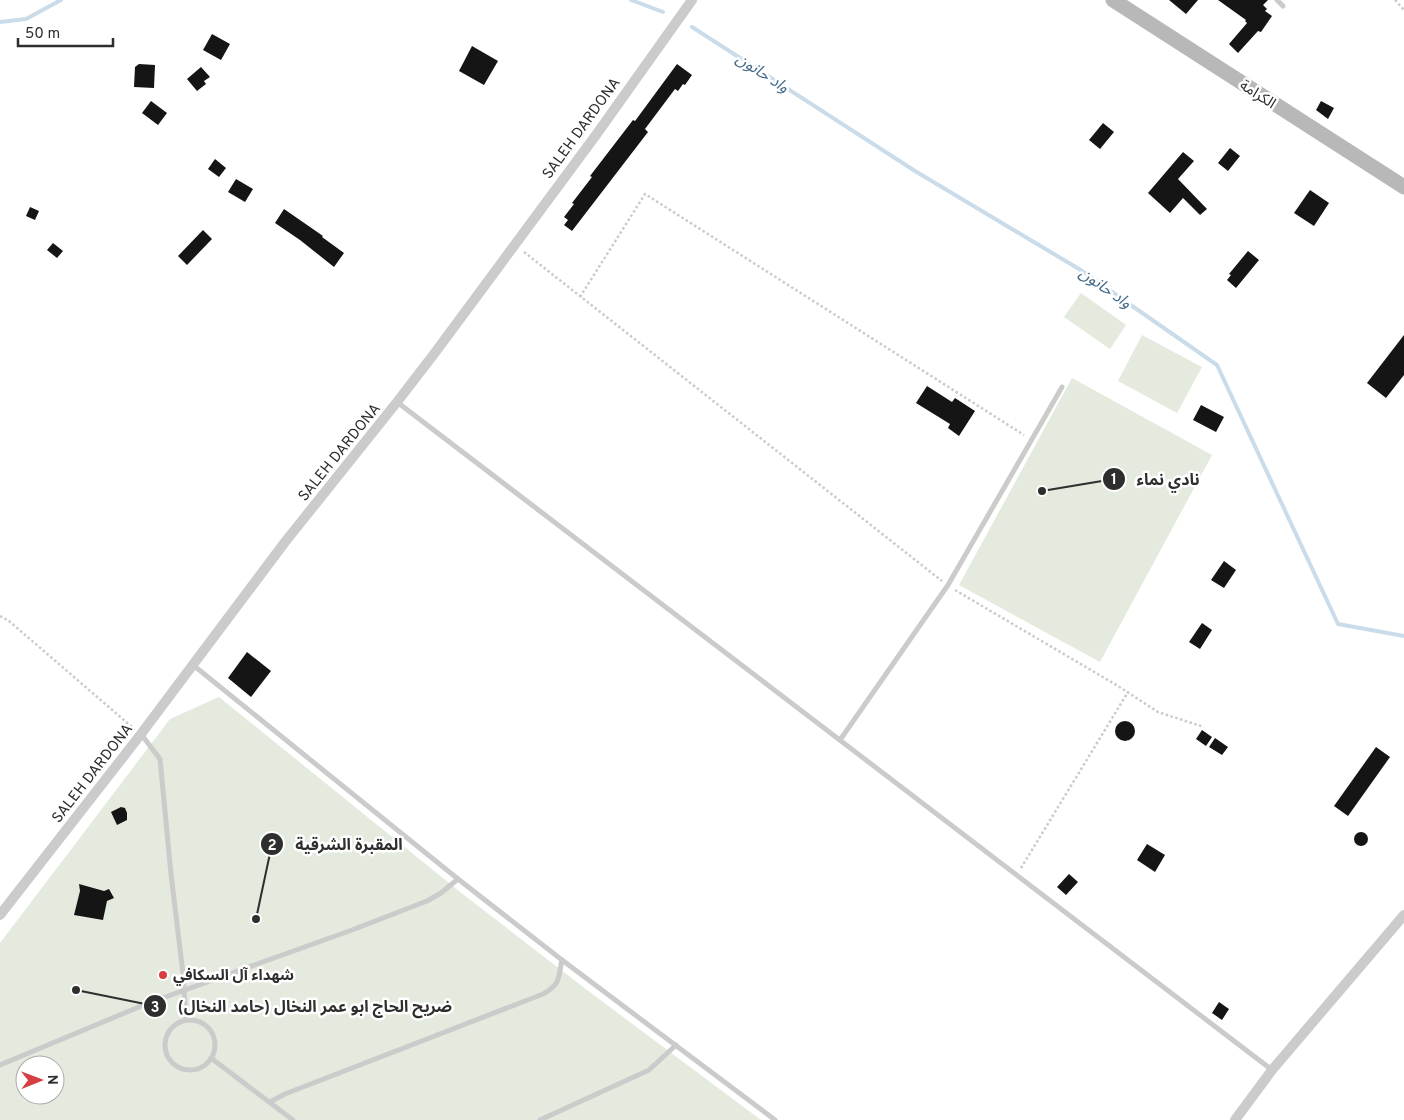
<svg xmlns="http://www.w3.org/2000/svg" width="1404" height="1120" font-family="Overpass,'Noto Sans Arabic',sans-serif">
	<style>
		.green { fill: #e4eadd; fill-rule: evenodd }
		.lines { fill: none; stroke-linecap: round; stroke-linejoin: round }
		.stream { stroke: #cadce9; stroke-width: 4 }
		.building { fill: #151515 }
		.path { stroke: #cbcbcb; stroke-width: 2.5; stroke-dasharray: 2.5 2.5; stroke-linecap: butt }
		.service { stroke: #cbcbcb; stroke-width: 5 }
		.minor { stroke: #cbcbcb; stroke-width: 10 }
		.secondary { stroke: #b8b8b8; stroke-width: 15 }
		.poi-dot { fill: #d73e44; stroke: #fff; stroke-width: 2 }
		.labels { text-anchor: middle; stroke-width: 5; stroke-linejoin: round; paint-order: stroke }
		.street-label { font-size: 15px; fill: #2e2e2e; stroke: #fff }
		.poi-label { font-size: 15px; font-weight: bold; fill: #2e2e2e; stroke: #fff; text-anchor: start }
		.water-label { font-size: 16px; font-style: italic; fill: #436b89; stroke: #fff }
		.leader { fill: none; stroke: #2e2e2e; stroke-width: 2 }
		.callout-dot { fill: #2e2e2e; stroke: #fff; stroke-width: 2 }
		.mark-label { font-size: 15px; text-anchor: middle; font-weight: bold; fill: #fff }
		.callout-label { font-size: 16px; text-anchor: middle; font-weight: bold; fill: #2e2e2e; stroke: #fff; stroke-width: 5; stroke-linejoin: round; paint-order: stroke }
	</style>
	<rect width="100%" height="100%" fill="#fff"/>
	<g class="green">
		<polygon points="1081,293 1126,325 1110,349 1064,317"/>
		<polygon points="1142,335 1202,367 1177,413 1118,381"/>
		<polygon points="1072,378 1212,455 1100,662 959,585"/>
		<path d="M219,697L464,895L587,990L761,1120H0V943L170,719ZM25,1065H55V1095H25Z"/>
	</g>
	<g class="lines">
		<g class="stream">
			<polyline points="631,0 663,12"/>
			<polyline points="0,22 26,19 61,0"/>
			<polyline points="692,27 915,171 1079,269 1217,365 1338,624 1404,636"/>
		</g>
	</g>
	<g class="building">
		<polygon points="1169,0 1198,0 1186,14"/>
		<polygon points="1218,0 1268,0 1263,5 1267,9 1265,11 1272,16 1261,32 1258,31 1238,53 1229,44 1247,23 1245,21 1246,20"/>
		<polygon points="212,34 230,44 221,60 203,50"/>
		<polygon points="472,46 498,61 484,85 459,71"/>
		<polygon points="139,64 155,65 154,88 134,87 135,67"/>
		<polygon points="677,64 692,75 685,85 683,84 678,91 675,89 645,129 648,132 572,231 564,225 568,220 564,217 574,204 572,203 592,177 590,176 633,120 635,121"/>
		<polygon points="201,67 210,77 204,81 206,84 197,91 187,79"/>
		<polygon points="151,101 167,113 158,125 142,113"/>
		<polygon points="1321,101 1334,108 1328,119 1316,110"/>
		<polygon points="1103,123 1114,132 1100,149 1089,140"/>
		<polygon points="1230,148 1240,156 1228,171 1218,163"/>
		<polygon points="1183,152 1194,161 1178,179 1207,209 1200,215 1183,198 1170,213 1148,193"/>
		<polygon points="215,159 226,168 219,177 208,169"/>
		<polygon points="236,179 253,189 245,202 228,192"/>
		<polygon points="1310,190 1329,203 1314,226 1294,213"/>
		<polygon points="30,207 39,211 35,220 26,216"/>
		<polygon points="284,209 323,236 322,237 344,253 334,267 300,240 275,223"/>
		<polygon points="203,230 212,239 187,265 178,256"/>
		<polygon points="53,243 63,251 57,258 47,250"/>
		<polygon points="1248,251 1259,260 1236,288 1227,280 1231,275 1229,274"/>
		<polygon points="1404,335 1404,375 1386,398 1367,383"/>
		<polygon points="927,386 952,402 955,398 975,411 959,436 948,428 950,424 916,403"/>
		<polygon points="1201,405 1224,417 1216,432 1193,420"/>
		<polygon points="1224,561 1236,570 1224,588 1211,580"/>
		<polygon points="1202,623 1212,630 1200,649 1189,642"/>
		<polygon points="247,652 271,671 251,697 228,678"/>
		<circle cx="1125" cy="731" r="10"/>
		<polygon points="1202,730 1212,737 1206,746 1196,739"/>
		<polygon points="1215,738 1228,747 1222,755 1209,747"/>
		<polygon points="1376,747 1390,757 1348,816 1334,806"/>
		<polygon points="121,807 125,808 127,813 127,820 117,825 111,812"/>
		<circle cx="1361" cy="839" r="7"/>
		<polygon points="1147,844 1165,855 1155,872 1137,860"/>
		<polygon points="1069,874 1078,882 1066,895 1057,887"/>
		<polygon points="79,884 104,891 109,889 114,898 107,901 103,920 74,915 80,891"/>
		<polygon points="1219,1002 1229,1009 1222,1020 1212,1013"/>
	</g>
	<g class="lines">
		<g class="path">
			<polyline points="1395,0 1404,10"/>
			<polyline points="524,252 942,581"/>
			<polyline points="580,297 645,194 1024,435"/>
			<polyline points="955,590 1118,686 1158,712 1204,727"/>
			<polyline points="0,616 9,621 132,727"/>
			<polyline points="1021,868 1128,692"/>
		</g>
		<g class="service">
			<polyline points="1277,0 1283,6"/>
			<polyline points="397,402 1272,1070"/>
			<polyline points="193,665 458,879 562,960 775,1120"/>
			<polyline points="141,734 160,759 171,874 183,974 186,1019"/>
			<polyline points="840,740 948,585 1062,387"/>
			<circle cx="190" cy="1045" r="25"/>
			<polyline points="211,1058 293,1120"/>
			<polyline points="0,1065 146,1004 352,930 427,901 441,893 458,879"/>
			<path d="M270,1102L285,1094L543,994C561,984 558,978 562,960"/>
			<polyline points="540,1120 649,1070 676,1045"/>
		</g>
		<g class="minor">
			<polyline points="0,915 141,734 285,542 397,402 434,354 596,135 692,0"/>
			<polyline points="1235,1120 1272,1070 1404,915"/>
		</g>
		<polyline class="secondary" points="1113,0 1404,187"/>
	</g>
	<circle class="poi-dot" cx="163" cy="975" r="5"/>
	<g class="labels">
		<g class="street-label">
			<text transform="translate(1258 94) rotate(33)" y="5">الكرامة</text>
			<text transform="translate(581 128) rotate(-54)" y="5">SALEH DARDONA</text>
			<text transform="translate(339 452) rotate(-51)" y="5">SALEH DARDONA</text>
			<text transform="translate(92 773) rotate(-52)" y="5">SALEH DARDONA</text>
		</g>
		<g class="poi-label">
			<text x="173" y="980">شهداء آل السكافي</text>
		</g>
		<g class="water-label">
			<text transform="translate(763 72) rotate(33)" y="6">واد حانون</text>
			<text transform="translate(1106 287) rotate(35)" y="6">واد حانون</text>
		</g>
	</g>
	<path class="leader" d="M1042 491L1114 479M256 919L272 844M76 990L155 1006"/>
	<g class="callout-dot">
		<circle cx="1042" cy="491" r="5"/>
		<circle cx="256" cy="919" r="5"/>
		<circle cx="76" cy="990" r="5"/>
		<circle cx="1114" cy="479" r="12"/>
		<circle cx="272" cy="844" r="12"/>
		<circle cx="155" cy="1006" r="12"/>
	</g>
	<g class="mark-label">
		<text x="1114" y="484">1</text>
		<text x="272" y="850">2</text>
		<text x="155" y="1012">3</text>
	</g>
	<g class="callout-label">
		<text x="1168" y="485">نادي نماء</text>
		<text x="349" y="850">المقبرة الشرقية</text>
		<text x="315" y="1012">ضريح الحاج ابو عمر النخال (حامد النخال)</text>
	</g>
	<g transform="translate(40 1080) rotate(89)"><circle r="24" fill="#ffffff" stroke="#ababab"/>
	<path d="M0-4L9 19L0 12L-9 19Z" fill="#d73e44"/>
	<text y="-8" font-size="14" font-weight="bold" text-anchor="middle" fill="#2e2e2e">N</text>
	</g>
	<path d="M18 38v8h95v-8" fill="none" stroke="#2e2e2e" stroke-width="2.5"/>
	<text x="25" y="38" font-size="15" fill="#2e2e2e" stroke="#ffffff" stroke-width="4" paint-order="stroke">50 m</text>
</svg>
